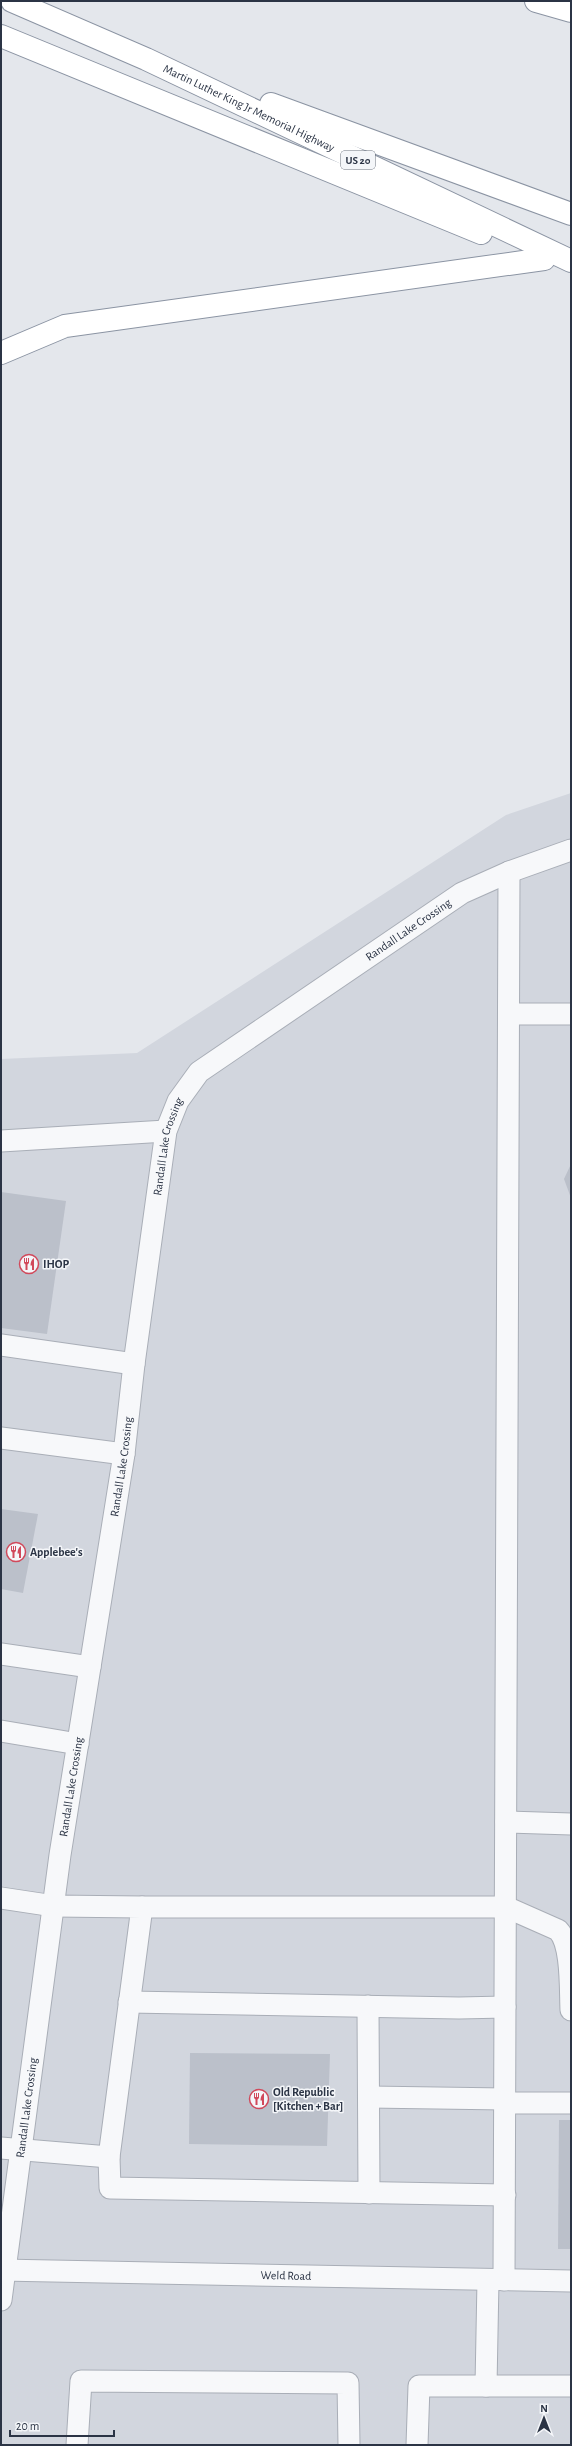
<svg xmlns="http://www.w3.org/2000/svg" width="572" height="2446" font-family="'Alegreya Sans',sans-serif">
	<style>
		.built { fill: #d2d6de }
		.building { fill: #bbc0ca }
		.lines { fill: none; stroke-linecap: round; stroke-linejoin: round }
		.lane-casing { stroke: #a9aeb7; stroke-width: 23 }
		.highway-casing { stroke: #8b94a3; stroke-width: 24 }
		.lane { stroke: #f7f8fa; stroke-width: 21 }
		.highway { stroke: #fff; stroke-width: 22 }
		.labels { text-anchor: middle; stroke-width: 3; stroke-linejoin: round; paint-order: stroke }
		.shield { fill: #f4f6f9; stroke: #676e7b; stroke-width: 1 }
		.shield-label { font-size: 11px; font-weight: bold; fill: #2b3445 }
		.street-label { font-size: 12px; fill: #2b3445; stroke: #f4f6f9 }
		.poi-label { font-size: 12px; font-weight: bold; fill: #2b3445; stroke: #f4f6f9; text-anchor: start }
	</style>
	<rect width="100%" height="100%" fill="#e4e7ec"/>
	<polygon class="built" points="571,793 571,2445 1,2445 1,1059 137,1053 506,815"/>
	<g class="building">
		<polygon points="571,1164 571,1198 564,1179"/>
		<polygon points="1,1192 66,1201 47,1334 1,1328"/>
		<polygon points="1,1509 38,1514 23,1593 1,1589"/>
		<polygon points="190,2053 330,2054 327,2146 189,2144"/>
		<polygon points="559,2120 571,2120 571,2249 558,2249"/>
	</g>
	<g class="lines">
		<g class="lane-casing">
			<g id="lane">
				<polyline points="509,1014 571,1014"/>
				<polyline points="1,1141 166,1131"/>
				<polyline points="1,1345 134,1364"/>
				<polyline points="1,1438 124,1454"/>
				<polyline points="1,1654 90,1667"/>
				<polyline points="1,1731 78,1744"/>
				<polyline points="506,1822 571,1824"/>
				<polyline points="1,1898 54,1906 142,1907 109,2157 1,2148"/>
				<path d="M142,1907H506L558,1930C572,1944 570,1989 571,2010"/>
				<polyline points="129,2002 459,2008 505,2007"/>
				<polyline points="368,2006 369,2193"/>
				<polyline points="369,2097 505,2099"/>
				<polyline points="505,2103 571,2103"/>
				<polyline points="109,2157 110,2188 505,2195"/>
				<path id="s1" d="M1,2270L571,2281"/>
				<polyline points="488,2280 486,2386 571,2386"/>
				<polyline points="504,2280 509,872"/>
				<path id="s2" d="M1,2300L60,1855L124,1454L134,1364L166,1131L178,1101L199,1072L462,893L509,872L571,850"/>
				<polyline points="77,2445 81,2381 348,2383 349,2445"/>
				<polyline points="417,2445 419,2386 486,2386"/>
			</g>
		</g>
		<g class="highway-casing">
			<g id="highway">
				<path id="s3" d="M12,1L146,59L571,261"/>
				<polyline points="536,1 571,11"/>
				<polyline points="1,36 481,233"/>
				<polyline points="271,104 571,214"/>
				<polyline points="1,353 65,326 544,259"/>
			</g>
		</g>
		<use href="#lane" class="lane"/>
		<use href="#highway" class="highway"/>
	</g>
	<defs>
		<g id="restaurant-ring" transform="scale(1)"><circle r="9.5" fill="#f4f6f9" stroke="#d1495b" stroke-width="1.5"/><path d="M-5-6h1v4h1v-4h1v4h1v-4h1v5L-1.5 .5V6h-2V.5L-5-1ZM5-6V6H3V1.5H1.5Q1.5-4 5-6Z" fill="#d1495b"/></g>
	</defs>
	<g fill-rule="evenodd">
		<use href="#restaurant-ring" x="29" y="1264"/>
		<use href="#restaurant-ring" x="16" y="1552"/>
		<use href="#restaurant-ring" x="259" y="2099"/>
	</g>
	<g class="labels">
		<rect class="shield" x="341" y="151" width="34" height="18" rx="3"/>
		<g class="shield-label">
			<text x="358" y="164">US 20</text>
		</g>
		<g class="street-label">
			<text dy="4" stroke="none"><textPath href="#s3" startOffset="260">Martin Luther King Jr Memorial Highway</textPath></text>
			<text dy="4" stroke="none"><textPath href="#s2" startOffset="1502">Randall Lake Crossing</textPath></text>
			<text dy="4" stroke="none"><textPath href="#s2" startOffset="1166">Randall Lake Crossing</textPath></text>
			<text dy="4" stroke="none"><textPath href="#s2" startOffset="842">Randall Lake Crossing</textPath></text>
			<text dy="4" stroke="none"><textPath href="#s2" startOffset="518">Randall Lake Crossing</textPath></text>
			<text dy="4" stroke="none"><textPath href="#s2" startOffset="194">Randall Lake Crossing</textPath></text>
			<text dy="4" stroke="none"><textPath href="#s1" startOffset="285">Weld Road</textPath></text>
		</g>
		<g class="poi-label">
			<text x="43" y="1268">IHOP</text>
			<text x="30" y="1556">Applebee's</text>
			<text x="273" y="2096">Old Republic<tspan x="273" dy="14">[Kitchen + Bar]</tspan></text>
		</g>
	</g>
	<rect width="572" height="2446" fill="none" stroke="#2b3445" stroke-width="4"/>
	<g transform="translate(544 2418)" stroke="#f4f6f9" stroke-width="3" paint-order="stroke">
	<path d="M0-3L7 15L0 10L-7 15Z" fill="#2b3445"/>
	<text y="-6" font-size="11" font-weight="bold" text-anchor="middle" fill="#2b3445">N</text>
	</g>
	<path d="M10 2430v6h104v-6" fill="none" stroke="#2b3445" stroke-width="2"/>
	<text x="16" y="2430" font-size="12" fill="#2b3445" stroke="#f4f6f9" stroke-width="3" paint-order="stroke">20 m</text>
</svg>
